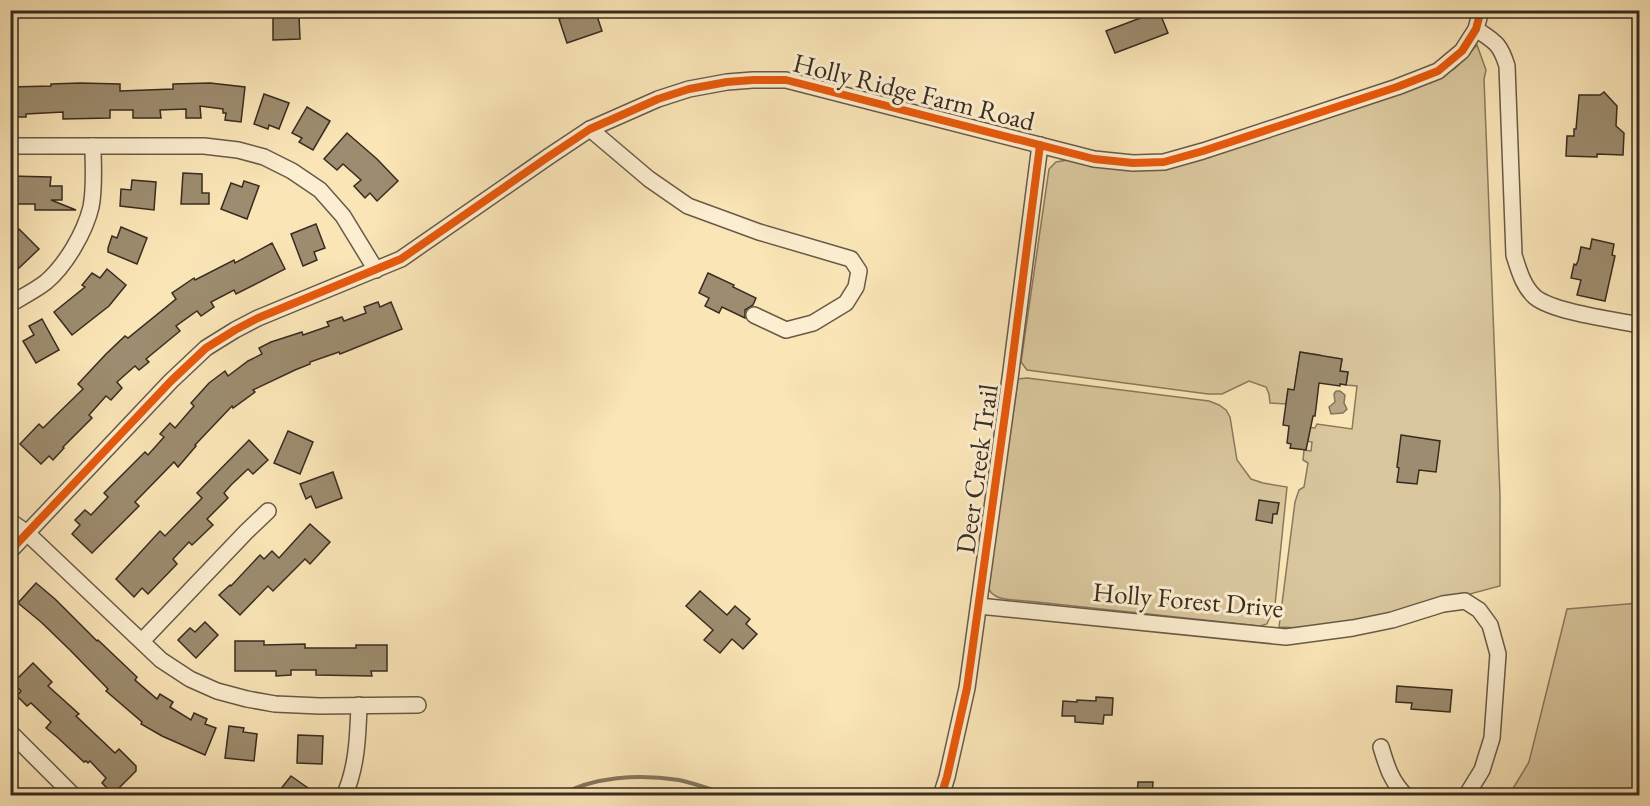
<svg xmlns="http://www.w3.org/2000/svg" width="1650" height="806" font-family="'EB Garamond',serif">
	<style>
		.green { fill: #d9c69d; stroke: #88795e; stroke-width: 1.5 }
		.water { fill: #b8a684; stroke: #85755c; stroke-width: 1.5 }
		.lines { fill: none; stroke-linecap: round; stroke-linejoin: round }
		.stream { stroke: #85755c; stroke-width: 4 }
		.building { fill: #9d8c6f; stroke: #382c20; stroke-width: 1.5 }
		.minor-casing { stroke: #685a46; stroke-width: 18 }
		.minor { stroke: #fceed0; stroke-width: 15 }
		.cycleway-casing { stroke: #fceed0; stroke-width: 11 }
		.cycleway { stroke: #e8590c; stroke-width: 8 }
		.labels { text-anchor: middle; stroke-width: 6; stroke-linejoin: round; paint-order: stroke }
		.street-label { font-size: 27px; fill: #382c20; stroke: #fceed0 }
	</style>
	<rect width="100%" height="100%" fill="#fae5b7"/>
	<filter id="stains"><feTurbulence type="fractalNoise" baseFrequency=".00333" numOctaves="4"/><feColorMatrix values="0 0 0 0 .2 0 0 0 0 .09 0 0 0 0 .02 0 0 0 .5 -.17"/></filter>
	<radialGradient id="worn" r=".72"><stop offset=".6" stop-color="#630" stop-opacity="0"/><stop offset="1" stop-color="#630" stop-opacity=".3"/></radialGradient>
	<g class="green">
		<polygon points="1477,45 1486,70 1484,79 1500,495 1500,586 1387,616 1322,629 1279,627 1295,502 1299,490 1304,487 1308,463 1303,460 1304,450 1311,451 1312,442 1306,441 1308,427 1315,428 1317,424 1352,429 1357,386 1346,385 1348,373 1340,371 1342,359 1328,357 1321,358 1320,355 1300,352 1296,379 1298,391 1288,389 1286,404 1270,403 1269,394 1266,387 1249,381 1222,394 1208,394 1027,370 1021,362 1049,169 1056,162 1068,160 1111,168 1151,169 1188,163 1318,120 1424,82 1454,69"/>
		<path d="M1027,378L1209,401L1219,405L1226,410L1230,417L1237,460L1251,479L1263,483L1287,487L1275,605L1267,624L1260,626L1027,601C1013,599 993,602 988,587L1018,379Z"/>
		<polygon points="1639,603 1639,795 1509,795 1529,762 1567,609"/>
	</g>
	<polygon class="water" points="1336,391 1340,391 1345,395 1344,403 1347,409 1343,413 1331,414 1329,407 1335,402 1334,394"/>
	<g class="lines">
		<path class="stream" d="M559,796C593,776 640,774 679,780C697,784 715,791 733,796"/>
	</g>
	<g class="building">
		<polygon points="570,10 595,10 602,31 567,43 559,19 572,14"/>
		<polygon points="1159,11 1168,33 1115,53 1106,31"/>
		<polygon points="299,15 300,39 273,40 273,16"/>
		<polygon points="80,83 120,84 120,91 173,89 173,84 210,83 245,87 241,122 225,120 226,113 223,113 223,109 200,106 201,118 186,118 186,109 160,110 161,118 133,118 133,110 110,110 110,118 63,119 63,112 26,114 26,117 11,117 11,87 51,86 51,84"/>
		<polygon points="1604,92 1617,106 1616,126 1624,133 1623,155 1597,154 1597,157 1566,156 1567,136 1574,136 1574,129 1576,129 1579,95 1600,95"/>
		<polygon points="264,94 289,103 279,129 269,125 268,129 254,124"/>
		<polygon points="307,107 330,121 313,150 299,142 302,138 292,133"/>
		<polygon points="347,133 377,159 398,181 377,201 370,193 365,198 354,186 361,180 343,164 337,170 324,159"/>
		<polygon points="183,173 202,174 202,193 209,193 209,204 181,204"/>
		<polygon points="10,176 51,177 50,186 62,186 62,200 51,200 76,210 35,210 35,204 10,204"/>
		<polygon points="132,180 156,182 154,210 120,206 121,189 131,190"/>
		<polygon points="244,181 259,186 247,219 221,209 231,183 242,187"/>
		<polygon points="316,224 325,248 314,252 317,260 303,266 291,234"/>
		<polygon points="121,227 147,238 137,264 108,252 108,248 112,236 117,238"/>
		<polygon points="19,229 39,249 18,269 10,261 10,238"/>
		<polygon points="1592,239 1614,244 1612,255 1615,256 1605,301 1577,295 1581,280 1571,278 1574,264 1576,265 1578,261 1581,247 1590,249"/>
		<polygon points="272,243 285,269 236,294 234,290 211,302 214,307 201,316 197,311 176,326 180,331 146,359 149,362 139,370 135,366 117,382 122,388 111,400 106,396 89,415 92,418 63,447 64,448 53,460 49,456 41,464 20,444 39,424 43,428 83,389 78,384 106,354 125,336 128,338 176,299 172,293 194,278 195,280 234,260 235,263"/>
		<polygon points="107,269 126,285 109,306 72,335 54,312 85,287 82,285 92,273 100,278"/>
		<polygon points="708,273 734,285 733,287 756,298 753,305 745,310 745,318 722,307 719,313 705,306 709,298 699,293"/>
		<polygon points="378,302 380,307 391,302 402,329 340,354 339,352 310,362 310,364 295,370 253,390 255,392 233,408 232,406 195,445 196,446 178,467 174,462 135,502 139,506 92,553 72,534 80,525 75,520 85,510 91,515 108,497 104,493 145,452 148,455 164,437 160,434 170,423 175,428 194,406 191,403 209,383 225,371 228,376 248,361 262,354 259,348 271,342 302,332 303,335 329,326 327,322 342,317 344,321 366,313 364,307"/>
		<polygon points="42,319 59,350 36,363 23,341 34,335 29,326"/>
		<polygon points="1300,352 1342,359 1340,371 1348,372 1346,385 1340,384 1340,386 1319,383 1315,416 1313,416 1306,450 1290,448 1291,444 1287,443 1289,426 1283,425 1288,389 1294,390"/>
		<polygon points="288,431 313,442 300,474 274,463"/>
		<polygon points="1401,435 1440,441 1436,472 1419,470 1417,484 1397,482 1399,468 1397,467"/>
		<polygon points="249,440 268,460 253,474 248,469 231,485 224,493 228,498 207,519 213,525 192,545 189,542 173,559 177,564 148,594 142,588 134,597 116,579 160,531 165,536 202,498 197,493"/>
		<polygon points="333,472 342,498 316,508 311,496 306,499 300,484"/>
		<polygon points="1259,500 1279,503 1277,514 1273,514 1272,523 1256,520"/>
		<polygon points="310,524 330,542 310,564 305,559 273,591 268,586 240,615 219,595 230,585 231,586 260,555 264,559 272,551 279,558"/>
		<polygon points="36,583 55,599 97,641 98,640 137,677 135,680 157,699 160,694 173,702 170,707 191,720 194,713 207,719 205,724 216,728 205,755 162,736 141,724 142,722 106,691 108,689 70,650 41,622 18,603"/>
		<polygon points="700,591 727,615 735,606 750,619 746,624 757,634 743,649 732,639 720,653 704,640 713,630 686,606"/>
		<polygon points="205,622 218,635 196,658 178,640 190,628 195,632"/>
		<polygon points="235,641 264,641 264,645 305,644 305,648 356,648 356,645 387,645 387,671 371,671 372,676 316,675 316,670 291,670 291,675 276,676 276,671 235,671"/>
		<polygon points="33,663 52,682 48,686 79,714 76,716 115,753 119,749 136,766 136,771 113,794 102,783 106,778 90,761 88,763 86,761 84,762 57,737 46,728 51,722 31,703 27,706 17,696 21,691 13,683"/>
		<polygon points="1397,686 1452,690 1450,712 1411,709 1412,703 1396,702"/>
		<polygon points="1096,697 1113,698 1112,715 1104,715 1103,724 1075,722 1075,716 1062,716 1063,701 1077,702 1077,700 1096,701"/>
		<polygon points="229,726 244,728 243,732 257,734 254,761 225,758"/>
		<polygon points="298,735 323,736 322,764 297,763"/>
		<polygon points="291,776 318,795 276,795"/>
		<polygon points="1138,782 1153,782 1152,795 1137,795"/>
	</g>
	<g class="lines">
		<g class="minor-casing">
			<g id="minor">
				<path d="M1476,29C1495,42 1500,43 1507,66L1514,255C1519,271 1523,286 1535,297C1553,312 1615,320 1640,325"/>
				<polyline points="590,129 649,179 688,206 759,232 851,259 859,271 856,287 846,303 813,323 786,330 754,315"/>
				<polyline points="10,146 204,146 238,150 264,157 292,171 320,190 343,216 376,270"/>
				<path d="M10,304C22,297 36,290 46,282C66,265 85,232 91,207C95,187 93,166 93,146"/>
				<polyline points="10,521 27,533 161,660 190,679 217,691 247,699 275,704 320,706 418,705"/>
				<polyline points="10,551 171,381 206,348 235,330 258,318 401,259 548,157 590,129 658,99 689,89 727,82 753,80 786,80 1094,159 1133,163 1164,162 1203,151 1397,87 1438,71 1462,51 1476,29 1481,10"/>
				<polyline points="979,606 1286,637 1353,628 1392,620 1443,604 1465,601 1479,610 1490,625 1498,654 1492,738 1482,770 1466,796"/>
				<polyline points="142,641 246,532 268,511"/>
				<polyline points="10,732 74,796"/>
				<path d="M1381,747C1387,767 1391,781 1406,796"/>
				<path d="M344,796C357,768 358,735 359,705"/>
				<polyline points="941,796 947,777 967,688 1011,371 1040,145"/>
			</g>
		</g>
		<use href="#minor" class="minor"/>
		<g class="cycleway-casing">
			<g id="cycleway">
				<polyline points="10,551 171,381 206,348 235,330 258,318 401,259 548,157 590,129 658,99 689,89 727,82 753,80 786,80 1094,159 1133,163 1164,162 1203,151 1397,87 1438,71 1462,51 1476,29 1481,10"/>
				<polyline points="941,796 947,777 967,688 1011,371 1040,145"/>
			</g>
		</g>
		<use href="#cycleway" class="cycleway"/>
	</g>
	<g class="labels">
		<g class="street-label">
			<text transform="translate(914 92) rotate(14)" y="9">Holly Ridge Farm Road</text>
			<text transform="translate(977 469) rotate(-82)" y="9">Deer Creek Trail</text>
			<text transform="translate(1188 600) rotate(5)" y="9">Holly Forest Drive</text>
		</g>
	</g>
	<rect width="1650" height="806" fill="none" stroke="#fae5b7" stroke-width="36"/>
	<rect x="12" y="12" width="1626" height="782" fill="none" stroke="#382c20" stroke-width="3"/>
	<rect x="18" y="18" width="1614" height="770" fill="none" stroke="#382c20" stroke-width="1.5"/>
	<rect width="100%" height="100%" filter="url(#stains)"/>
	<rect width="100%" height="100%" fill="url(#worn)"/>
</svg>
